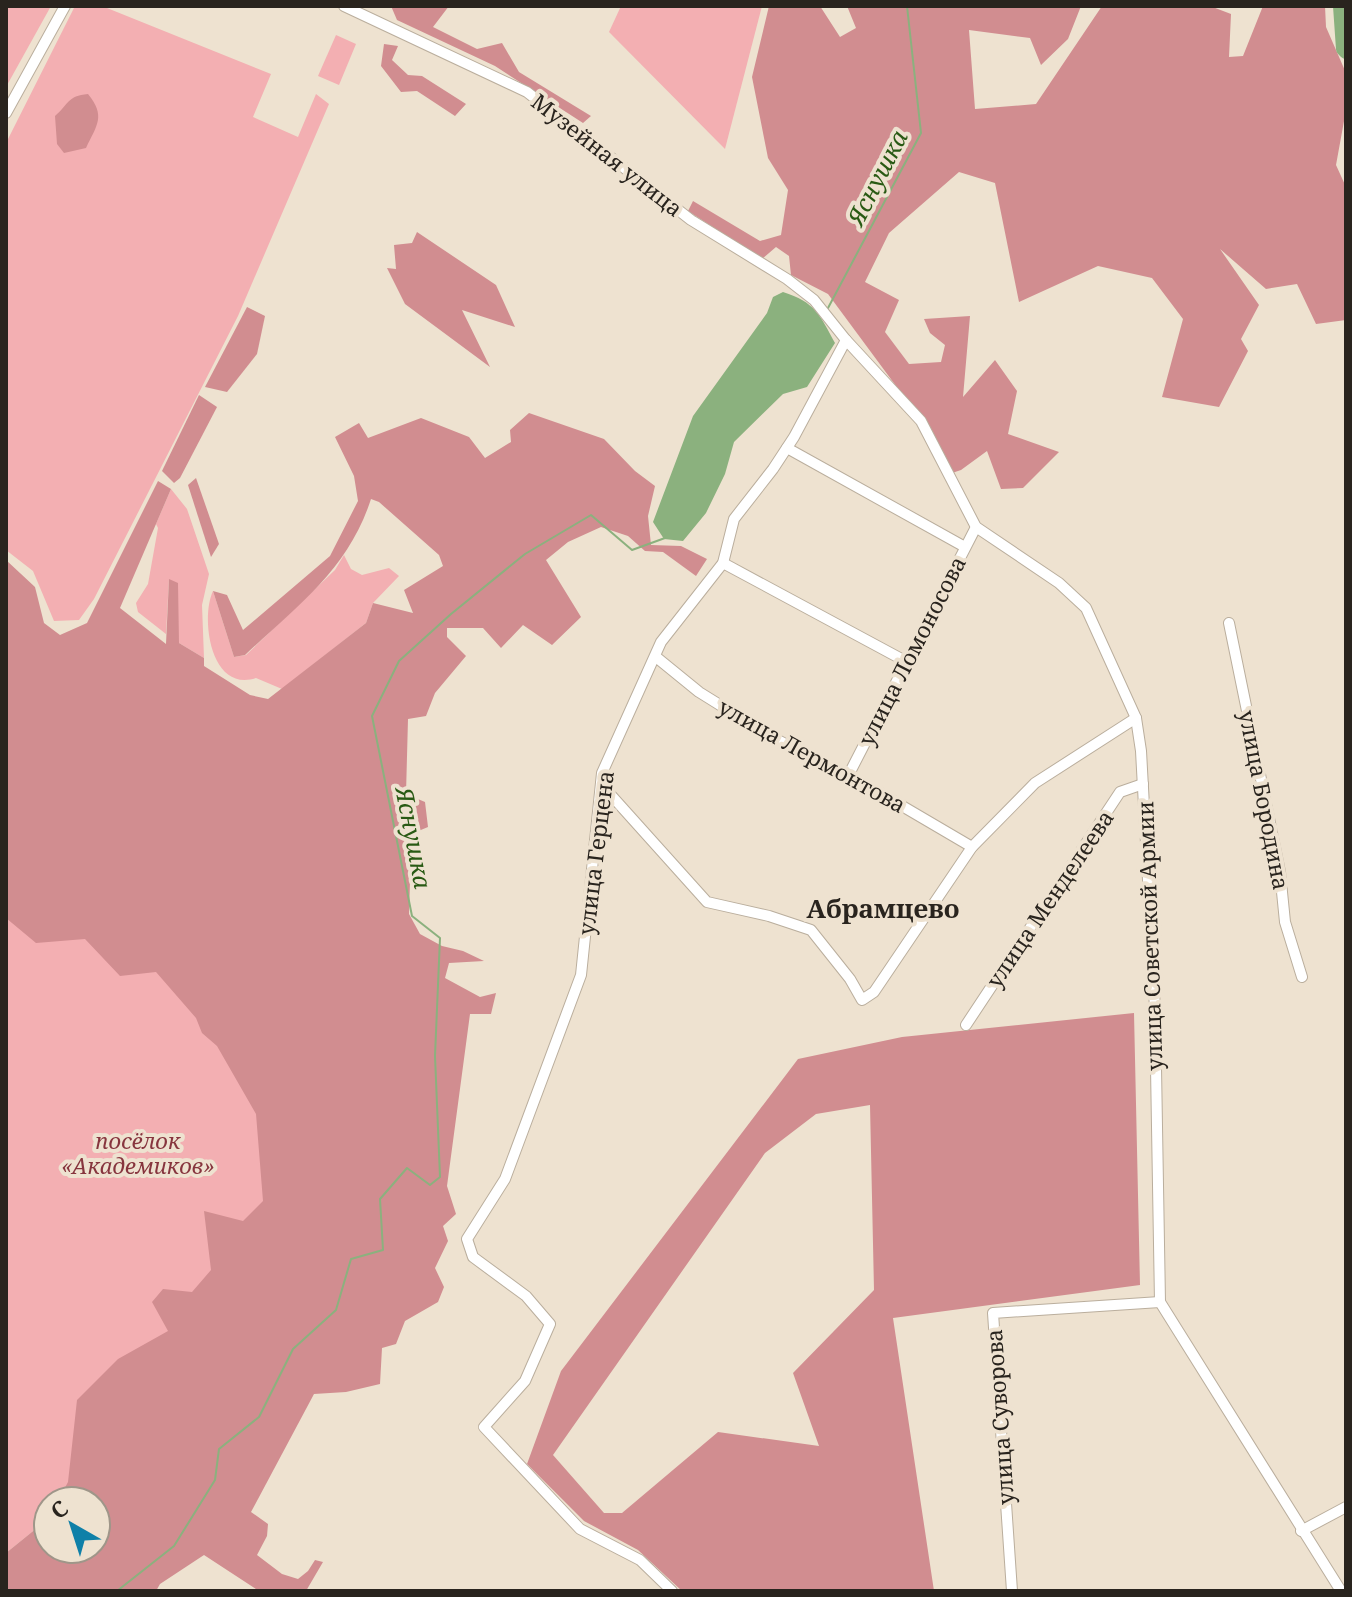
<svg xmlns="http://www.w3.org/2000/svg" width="1352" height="1597" font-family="'Noto Serif',serif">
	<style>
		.green { fill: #f3afb2 }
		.forest { fill: #d18d90; fill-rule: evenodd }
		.water { fill: #8bb17e }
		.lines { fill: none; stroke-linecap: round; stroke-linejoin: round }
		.stream { stroke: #8bb17e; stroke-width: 2 }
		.river { stroke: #8bb17e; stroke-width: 14 }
		.minor-casing { stroke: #baae9d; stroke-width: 12 }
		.minor { stroke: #fff; stroke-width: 10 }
		.labels { text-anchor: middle; stroke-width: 8; stroke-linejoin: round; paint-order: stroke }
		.street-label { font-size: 22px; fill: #29241e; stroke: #eee2d0 }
		.park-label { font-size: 22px; font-style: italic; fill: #87353e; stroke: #eee2d0 }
		.water-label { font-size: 24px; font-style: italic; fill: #295a14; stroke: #eee2d0 }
		.quarter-label { font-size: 26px; font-weight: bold; fill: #29241e; stroke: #eee2d0 }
	</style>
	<rect width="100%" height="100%" fill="#eee2d0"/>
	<g class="green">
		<polygon points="6,6 51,6 6,87"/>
		<polygon points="75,6 102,6 271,74 253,117 298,137 316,94 329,104 238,316 94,599 79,620 54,621 33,571 6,550 6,143"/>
		<polygon points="621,6 762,6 725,149 609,32"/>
		<polygon points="336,35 356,44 339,85 318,76"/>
		<polygon points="171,489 187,509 209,574 202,605 204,658 179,643 169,579 166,634 138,612 136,603 148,584 158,528 156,524"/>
		<path d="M344,555L351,569L362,575L389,568L399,576L373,603L366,623L282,689L256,678C211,693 200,619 213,591L234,657L246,655L335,570Z"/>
		<polygon points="6,883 264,1026 272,1209 66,1501 48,1501 48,1519 6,1553"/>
	</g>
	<g class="forest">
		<polygon points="391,6 449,6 433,27 477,49 502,43 519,72 591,116 583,123 495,66 397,20"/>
		<polygon points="769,6 820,6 840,37 856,28 847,6 1081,6 1068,39 1041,65 1030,38 969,30 975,109 1036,104 1102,6 1210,6 1231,14 1229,57 1243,56 1263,6 1325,6 1326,27 1346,73 1346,110 1336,165 1346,187 1346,320 1316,324 1297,284 1266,289 1220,249 1259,305 1241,339 1248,351 1219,407 1162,397 1183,319 1152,278 1098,266 1019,302 995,183 959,172 889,233 865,282 899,300 885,332 909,364 941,362 945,345 930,333 924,319 970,316 963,397 995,360 1017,391 1008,434 1059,452 1023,488 1001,489 987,451 961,470 952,473 926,419 899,390 828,294 791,275 789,256 776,247 762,259 688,211 693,201 760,241 781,235 788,190 768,158 752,77"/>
		<polygon points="384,44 398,46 392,60 408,75 422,76 466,104 455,116 417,91 401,92 381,66"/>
		<path d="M88,94C106,116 97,125 86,148L64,153L57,144L55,116C69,104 67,96 88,94Z"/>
		<polygon points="417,232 496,285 515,327 462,310 490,367 405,304 387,268 396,269 394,245 412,243"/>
		<polygon points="247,307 265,316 257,354 227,392 205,387"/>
		<polygon points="199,395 217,407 180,478 174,483 162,471"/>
		<path d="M529,413L604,439L635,471L655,486L648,516L651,545L681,546L707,559L696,576L663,552L645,551L628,536L601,527L568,542L546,560L581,617L552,645L523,625L501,648L483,628H447V637L466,656L435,693L426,716L408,719L406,794L425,802L428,827L404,837L410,881L409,914L420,934L442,946L463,951L484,961L449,963L445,978L480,997L496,993L491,1014H470L447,1186L456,1214L443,1226L448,1241L435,1268L444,1287L438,1302L405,1321L396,1344L382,1348L380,1384L346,1392L314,1394L251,1512L268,1524L267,1536L257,1555L282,1574L298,1579L308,1571L315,1560L323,1562L306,1591H259L204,1555L160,1584L156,1591H6V1553L48,1519V1549H96V1501H58L68,1482L77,1400L118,1359L168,1331L152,1302L163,1289L192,1292L211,1270L204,1211L243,1221L263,1201L256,1114L217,1046L202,1033L196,1018L156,972L120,976L85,939L36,943L6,918V560L35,587L44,623L60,635L87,623L158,481L171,489L120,608L166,644L169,579L178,583L179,643L204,658V666L250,695L268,699L366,623L373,603L413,613L404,590L443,566L439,555L379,502L371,499C348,570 297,606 245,655L234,657L213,591L227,595L243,630L330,556L358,501L354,476L335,437L359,423L368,438L421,418L469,437L485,458L511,442L510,430Z"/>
		<polygon points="196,478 219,544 211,557 188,485"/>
		<path d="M1134,1013L1140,1285L893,1318L934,1591H682L638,1550L584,1521L527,1464L561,1371L798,1059L902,1037ZM870,1105L874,1290L793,1373L819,1446L718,1432L622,1513H604L553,1455L765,1153L816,1114Z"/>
	</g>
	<path class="water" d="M783,292C815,302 820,315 835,343L807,387L783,394L734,442L725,474L706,513L683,541L664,539L653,522L693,416L767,313L773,297Z"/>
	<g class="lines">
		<g class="stream">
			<polyline points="828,308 921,133 907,6"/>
			<polyline points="117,1591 174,1546 215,1480 219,1449 259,1417 293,1349 336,1310 351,1259 383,1250 380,1199 407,1168 430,1185 440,1177 435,1056 440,938 412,916 372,716 399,661 451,614 525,554 591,515 632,550 665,538"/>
		</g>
		<polyline class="river" points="1340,6 1343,49 1346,52"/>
		<g class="minor-casing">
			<g id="minor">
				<polyline points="344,6 527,92 691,220 787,279 814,300 846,340 921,421 976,527 1059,583 1086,608 1136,718 1141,751 1155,1009 1160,1302 1341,1591"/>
				<polyline points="6,113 65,6"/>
				<polyline points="787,448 965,547"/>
				<polyline points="723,563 907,662"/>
				<polyline points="1229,623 1280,872 1285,922 1302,977"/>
				<polyline points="656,657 699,692 768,735 880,793 972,847"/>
				<polyline points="848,776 976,527"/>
				<polyline points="601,784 707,902 769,916 811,930 850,979 862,1000 874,992 972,847 1035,783 1136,718"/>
				<polyline points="966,1025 1120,792 1143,784"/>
				<polyline points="1301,1531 1346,1507"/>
				<polyline points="672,1591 640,1560 580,1529 484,1427 525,1381 550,1324 526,1296 473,1257 467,1239 505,1179 581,975 602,773 661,642 723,563 734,519 773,469 794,437 846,340"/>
				<polyline points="1012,1591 993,1313 1160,1302"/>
			</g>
		</g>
		<use href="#minor" class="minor"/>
	</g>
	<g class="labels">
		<g class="street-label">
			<text transform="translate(607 155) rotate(38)" y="8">Музейная улица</text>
			<text transform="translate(912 651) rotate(-63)" y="8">улица Ломоносова</text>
			<text transform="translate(812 756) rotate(29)" y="8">улица Лермонтова</text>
			<text transform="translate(1264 800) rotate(79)" y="8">улица Бородина</text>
			<text transform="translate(596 853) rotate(-83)" y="8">улица Герцена</text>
			<text transform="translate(1050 899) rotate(-56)" y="8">улица Менделеева</text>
			<text transform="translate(1150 936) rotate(-92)" y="8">улица Советской Армии</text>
			<text transform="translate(1000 1417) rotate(-94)" y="8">улица Суворова</text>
		</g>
		<g class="park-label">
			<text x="138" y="1149">посёлок<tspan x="138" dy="25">«Академиков»</tspan></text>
		</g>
		<g class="water-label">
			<text transform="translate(878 178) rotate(-63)" y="8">Яснушка</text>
			<text transform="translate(413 838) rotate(79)" y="8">Яснушка</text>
		</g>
		<g class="quarter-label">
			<text x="883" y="918">Абрамцево</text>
		</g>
	</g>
	<rect width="1352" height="1597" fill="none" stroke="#29241e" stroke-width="16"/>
	<g transform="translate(72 1525) rotate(321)"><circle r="38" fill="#eee2d0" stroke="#9f9689" stroke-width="2"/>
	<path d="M0-6L14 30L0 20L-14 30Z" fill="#0f80a8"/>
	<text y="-12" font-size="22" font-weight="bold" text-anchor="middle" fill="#29241e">С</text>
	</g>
</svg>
